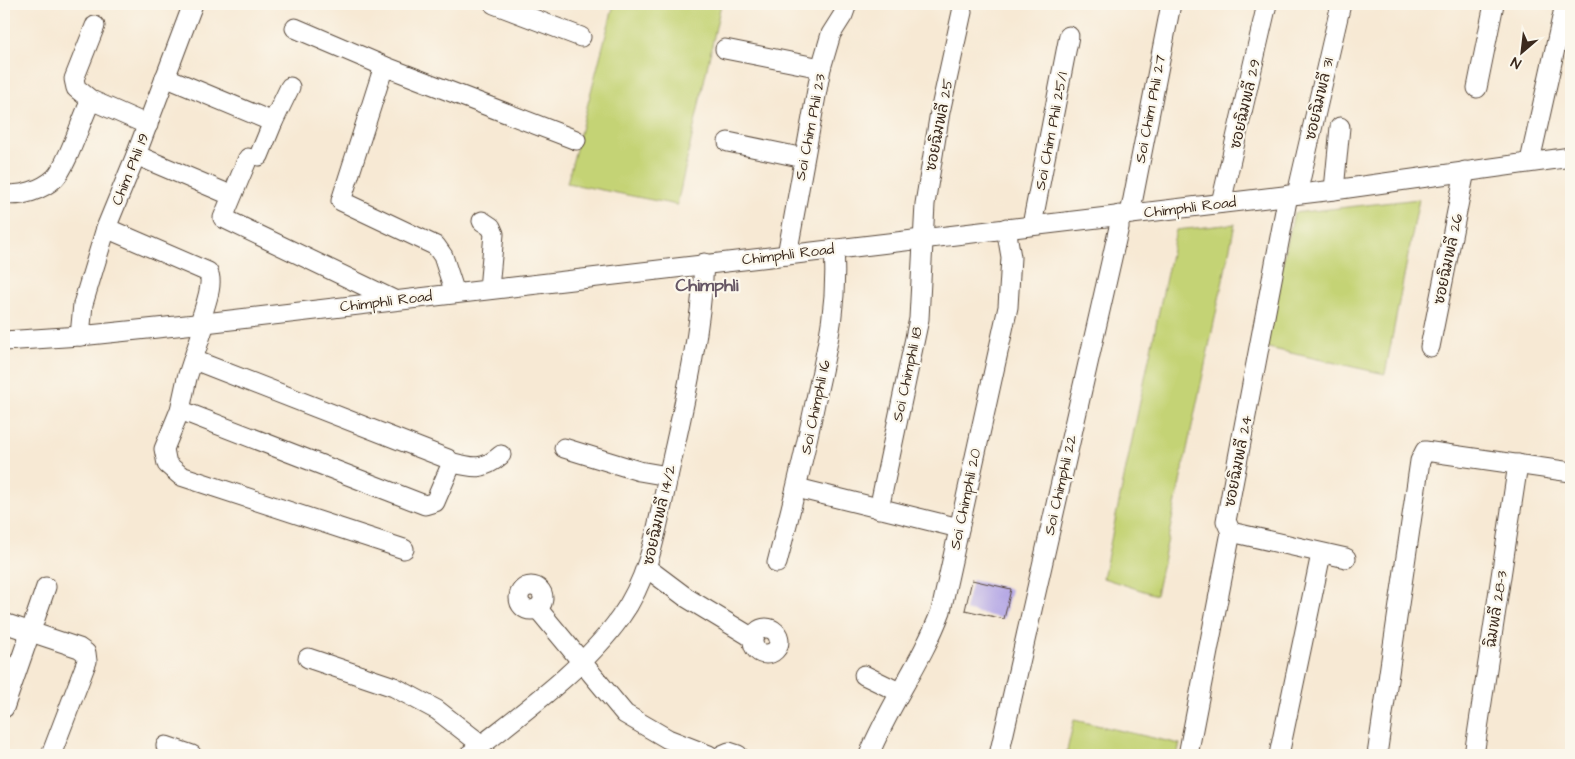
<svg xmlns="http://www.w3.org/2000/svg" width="1575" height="759" font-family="'Architects Daughter','Playpen Sans Thai',sans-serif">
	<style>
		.green { fill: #c4d375; stroke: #807e4a }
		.building { fill: #b6a9e5 }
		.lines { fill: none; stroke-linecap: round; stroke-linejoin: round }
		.minor-casing { stroke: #574739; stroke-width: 21 }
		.minor { stroke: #fff; stroke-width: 19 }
		.labels { text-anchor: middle; stroke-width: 4.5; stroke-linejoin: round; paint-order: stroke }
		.street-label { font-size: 15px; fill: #3b2a1e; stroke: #fbf7ec }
		.quarter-label { font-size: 18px; font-weight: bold; fill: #665664; stroke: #fbf7ec }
	</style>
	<rect width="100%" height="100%" fill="#fbf7ec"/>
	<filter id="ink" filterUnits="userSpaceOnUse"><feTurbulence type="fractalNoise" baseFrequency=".02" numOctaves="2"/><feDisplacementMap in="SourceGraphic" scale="10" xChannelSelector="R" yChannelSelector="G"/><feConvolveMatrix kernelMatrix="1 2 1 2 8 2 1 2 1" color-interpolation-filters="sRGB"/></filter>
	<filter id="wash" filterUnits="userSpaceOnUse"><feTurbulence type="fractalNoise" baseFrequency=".0096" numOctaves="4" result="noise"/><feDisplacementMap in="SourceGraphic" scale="20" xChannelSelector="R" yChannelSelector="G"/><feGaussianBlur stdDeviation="1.12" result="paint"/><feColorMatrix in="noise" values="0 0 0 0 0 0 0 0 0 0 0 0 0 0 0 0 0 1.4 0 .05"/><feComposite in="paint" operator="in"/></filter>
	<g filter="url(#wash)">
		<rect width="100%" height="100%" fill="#f7e9d4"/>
		<g class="green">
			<polygon points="614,4 721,4 677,205 567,183"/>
			<polygon points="1419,199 1385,374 1264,347 1294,213"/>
			<polygon points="1235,224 1156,595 1103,578 1176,230"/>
			<polygon points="1074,720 1180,744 1177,755 1066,755"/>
		</g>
		<g id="blocks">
			<polygon class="building" points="972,580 1011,589 1004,619 965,610"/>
		</g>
	</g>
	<g filter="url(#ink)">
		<use href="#blocks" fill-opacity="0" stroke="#574739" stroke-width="1"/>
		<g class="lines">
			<g class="minor-casing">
				<g id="minor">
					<polyline points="494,4 581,37"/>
					<polyline points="295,28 384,66 576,140"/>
					<polyline points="725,49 821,68"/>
					<polyline points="384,66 341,201 436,246 443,256 455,293"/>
					<polyline points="165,77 273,122 290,87"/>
					<polyline points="1477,88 1494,4"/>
					<polyline points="91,100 76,88 74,79 95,26"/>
					<polyline points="728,142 804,158"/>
					<polyline points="136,155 228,194"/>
					<polyline points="259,156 273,122"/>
					<polyline points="248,158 223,218 394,300"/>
					<polyline points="1530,161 1565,4"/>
					<polyline points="1334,190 1340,127"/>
					<path d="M4,194C21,197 42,190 55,178C67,166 82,118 91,100L148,125"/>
					<polyline points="1297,194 1341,4"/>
					<polyline points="1221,203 1267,4"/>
					<polyline points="1130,214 1171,4"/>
					<polyline points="482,221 491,227 494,234 489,289"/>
					<polyline points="1032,225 1069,36"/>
					<path d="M106,228L208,272C215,284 203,310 200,323"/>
					<polyline points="787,255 821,68 831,34 843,15 847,4"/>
					<polyline points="205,323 187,378 180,410 164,449 167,464 181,476 404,549"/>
					<polyline points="80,336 83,304 106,228 136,155 193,4"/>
					<polyline points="4,341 80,336 205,323 787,255 1334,190 1571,157"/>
					<polyline points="1430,347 1465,171"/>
					<polyline points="180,410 425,505 435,502 451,465 448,459 194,360"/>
					<polyline points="564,448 639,471 668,476"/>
					<path d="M450,462C473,468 483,471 501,455"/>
					<polyline points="797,488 959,528"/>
					<polyline points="879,509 919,319 925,204 940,112 962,12"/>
					<polyline points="1231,532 1346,558"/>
					<path d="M777,563C791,510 804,457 815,403C827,348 838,306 834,249"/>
					<polyline points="647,568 687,598 753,638"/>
					<circle cx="531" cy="598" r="12"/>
					<polyline points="537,608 625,714 668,739 709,755"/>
					<polyline points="4,623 79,648 86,653 87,661 51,755"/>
					<circle cx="766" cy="641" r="13"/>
					<polyline points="308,658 394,687 437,710 482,745"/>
					<polyline points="864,675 899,692"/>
					<polyline points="4,708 46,587"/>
					<polyline points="166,746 192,755"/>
					<path d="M469,755C519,715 583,670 620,618C652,574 658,520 670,468C685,401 701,332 704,263"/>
					<polyline points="722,755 729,752 738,755"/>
					<path d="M869,755C889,705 922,662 941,611L1008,307L1011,257L1006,228"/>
					<polyline points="999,755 1119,227 1119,215"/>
					<polyline points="1188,755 1231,532 1226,521 1288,195"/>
					<polyline points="1279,755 1321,554"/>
					<polyline points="1377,755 1420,461 1425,451 1571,472"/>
					<polyline points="1474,755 1518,464"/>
				</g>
			</g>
			<use href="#minor" class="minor"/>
		</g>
	</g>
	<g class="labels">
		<g class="street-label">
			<text transform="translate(1319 99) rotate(-77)" y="5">ซอยฉิมพลี 31</text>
			<text transform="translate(1245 104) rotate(-77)" y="5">ซอยฉิมพลี 29</text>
			<text transform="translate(1150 109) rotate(-79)" y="5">Soi Chim Phli 27</text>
			<text transform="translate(939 125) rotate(-79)" y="5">ซอยฉิมพลี 25</text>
			<text transform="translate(810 127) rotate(-79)" y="5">Soi Chim Phli 23</text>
			<text transform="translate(1051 131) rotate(-79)" y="5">Soi Chim Phli 25/1</text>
			<text transform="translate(130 169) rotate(-68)" y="5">Chim Phli 19</text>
			<text transform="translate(1190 207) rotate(-7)" y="5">Chimphli Road</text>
			<text transform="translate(788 254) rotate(-7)" y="5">Chimphli Road</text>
			<text transform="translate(1448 259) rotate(-78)" y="5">ซอยฉิมพลี 26</text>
			<text transform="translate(386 301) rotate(-7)" y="5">Chimphli Road</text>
			<text transform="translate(907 374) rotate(-78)" y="5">Soi Chimphli 18</text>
			<text transform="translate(815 407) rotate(-78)" y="5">Soi Chimphli 16</text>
			<text transform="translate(1238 461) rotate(-79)" y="5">ซอยฉิมพลี 24</text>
			<text transform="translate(1060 485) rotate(-77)" y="5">Soi Chimphli 22</text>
			<text transform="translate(965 499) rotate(-78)" y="5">Soi Chimphli 20</text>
			<text transform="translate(659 515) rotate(-77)" y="5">ซอยฉิมพลี 14/2</text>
			<text transform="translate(1496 609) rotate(-81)" y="5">ฉิมพลี 28-3</text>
		</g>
		<g class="quarter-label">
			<text x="707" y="291">Chimphli</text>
		</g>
	</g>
	<rect width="1575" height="759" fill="none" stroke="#fbf7ec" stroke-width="20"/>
	<g transform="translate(1522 52) rotate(208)" stroke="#fbf7ec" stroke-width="4" paint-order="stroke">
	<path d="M0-4L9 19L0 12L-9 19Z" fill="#3b2a1e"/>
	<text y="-8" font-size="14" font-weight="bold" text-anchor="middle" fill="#3b2a1e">N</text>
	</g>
</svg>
